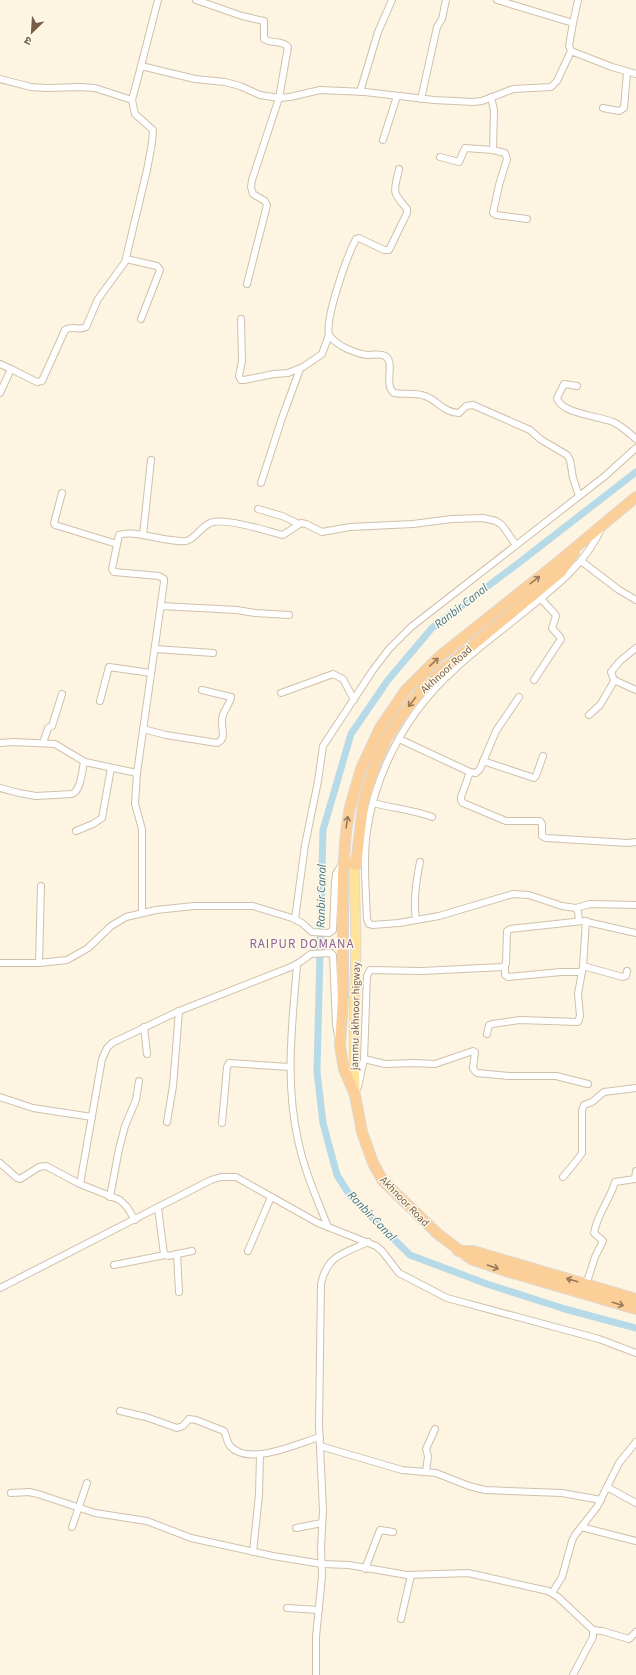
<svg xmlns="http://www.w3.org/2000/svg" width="636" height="1675" font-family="'Source Sans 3','Noto Sans Devanagari',sans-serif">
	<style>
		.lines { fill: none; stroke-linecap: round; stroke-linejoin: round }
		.canal { stroke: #b6dae7; stroke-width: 7 }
		.minor-casing { stroke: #d0c0ab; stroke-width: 8 }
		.primary-casing { stroke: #ded8d3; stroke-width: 11 }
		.trunk-casing { stroke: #ded8d3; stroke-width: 12 }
		.minor { stroke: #fff; stroke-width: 6 }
		.primary { stroke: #fee398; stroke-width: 9 }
		.trunk { stroke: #fccf98; stroke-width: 10 }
		.oneway { stroke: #977a5c }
		.labels { text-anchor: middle; stroke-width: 3; stroke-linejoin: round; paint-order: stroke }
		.street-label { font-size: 11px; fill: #755d48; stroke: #fff9e9 }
		.water-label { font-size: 12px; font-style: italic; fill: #41758a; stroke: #fff9e9 }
		.quarter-label { font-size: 13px; letter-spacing: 1px; fill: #8d6399; stroke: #fff9e9 }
	</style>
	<rect width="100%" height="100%" fill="#fdf5e2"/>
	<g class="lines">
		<polyline class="canal" points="636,472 516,565 432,628 388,680 351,734 323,830 317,1072 323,1123 337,1175 351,1197 410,1255 487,1284 565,1309 636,1328"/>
		<g class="minor-casing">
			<g id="minor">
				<path d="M196,0L242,16L264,21V39C271,44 282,40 288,47L279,98L252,180L251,187L253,194L265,201L267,205L247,284"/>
				<polyline points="497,0 573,23 569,46 571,51"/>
				<polyline points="573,23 578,0"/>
				<polyline points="141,66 158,0"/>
				<polyline points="0,79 31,87 47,88 80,87 95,88 132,100 141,66 195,79 225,82 240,86 260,95 279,98 290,97 320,90 365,92 434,100 473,102 482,101 513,89 551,87 557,81 571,51 612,67 636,74"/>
				<polyline points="360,92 378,32 392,0"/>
				<polyline points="491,97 494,110 493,150 505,153 507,159 499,185 493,213 496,215 527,219"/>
				<polyline points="421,99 437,27 442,19 446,0"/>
				<polyline points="603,108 619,111 624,108 627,72"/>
				<polyline points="383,140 397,96"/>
				<polyline points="440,157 459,162 465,148 493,150"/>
				<path d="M399,169C394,192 391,191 407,209V213L389,250H384L359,238L356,239C347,256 325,318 329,335C337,346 354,353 367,355C372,355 380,353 385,356C396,362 383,385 394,393C404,395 415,392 425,396C439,401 442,412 459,413L466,406L473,405L530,430L540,439L567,455L570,460L573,478L579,496"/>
				<polyline points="126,259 157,266 160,270 141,319"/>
				<polyline points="241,319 242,361 239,376 241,380 244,380 274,374 288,373 303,367 322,354 329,335"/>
				<polyline points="0,364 11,369"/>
				<path d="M577,386L564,384L557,398C561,414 600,416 613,422C622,426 629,433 636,439"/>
				<path d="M0,393L11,369L37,382L42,381L65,330C72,325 79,331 86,327L98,299L125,262L147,170L152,143L153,130L135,114L132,100"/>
				<polyline points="261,483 282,418 300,369"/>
				<polyline points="62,493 54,523 55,525 117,544"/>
				<polyline points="258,509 282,516 299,524"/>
				<polyline points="143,535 151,460"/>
				<polyline points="581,561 619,590 636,600"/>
				<polyline points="161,606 237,610 255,613 289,615"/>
				<polyline points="155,649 213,653"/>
				<polyline points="534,680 561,639 560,637 552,628 556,616 555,614 541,599"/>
				<polyline points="614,680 636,690"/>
				<polyline points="281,693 333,674 343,679 354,700"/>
				<polyline points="100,701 109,667 151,673"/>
				<polyline points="589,715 600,705 613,683 614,680 611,672 620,661 636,648"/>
				<path d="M143,729L166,735L217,743C227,739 221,729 222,720C222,711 230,705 231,697L202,690"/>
				<polyline points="399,739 470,772 476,773 480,769 496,731 519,697"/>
				<polyline points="0,743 13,742 55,744 85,762 137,773 135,804 142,829 142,913"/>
				<polyline points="43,743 48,728 52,726 62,694"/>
				<polyline points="483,761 534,778 536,776 543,756"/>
				<polyline points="470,772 461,797 461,800 463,803 506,821 540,821 542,824 542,836 546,838 628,843 636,842"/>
				<path d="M137,773L164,582V579L159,576L114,572L112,569L119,535C133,529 167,543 186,541C195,540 202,524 213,522C226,519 254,527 268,531C273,532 277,534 283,535L301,523L306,524L322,532L350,527L413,524L452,519L483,518L496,521L502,525L516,545"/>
				<path d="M0,788L19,793L36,796L72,794C81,791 82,771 84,762"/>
				<path d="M373,803C392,808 415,810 432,817"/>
				<polyline points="76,831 93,824 102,818 111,768"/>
				<polyline points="576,908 590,904 636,905"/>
				<polyline points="295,919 305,845 318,781 323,746 373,670 389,649 411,627 605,476 636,448"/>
				<path d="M416,920C413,900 416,881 420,862"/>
				<path d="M579,921L578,912L576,908L562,906L529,895L513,894L439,916L399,923L372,925L369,924L367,919C366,890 363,860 367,831C376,769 408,711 455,669C475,650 497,634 518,617C550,591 585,566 602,527"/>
				<polyline points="0,963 39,963 67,960 88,948 111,926 126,917 156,910 194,906 253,906 292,918 302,923 312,932 329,933 333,930 335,883 336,874 342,864"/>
				<polyline points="39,963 41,886"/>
				<path d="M297,965C292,1024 285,1082 298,1140C304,1170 317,1199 328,1227"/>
				<polyline points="505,966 505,975 508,977 561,972 582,972"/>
				<polyline points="583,966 623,977 626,976 627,971"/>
				<polyline points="144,1027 147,1054"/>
				<polyline points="487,1034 489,1025 492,1024 520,1020 578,1022 580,1016 578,994 583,966 586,921"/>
				<polyline points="364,1059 385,1064 414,1063 435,1064 473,1051 475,1052 473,1068 475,1071 477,1073 509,1076 556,1076 588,1084"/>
				<polyline points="358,1087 364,1059 367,976 370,970 422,971 503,967 506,964 507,931 510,929 583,921 636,933"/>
				<polyline points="0,1097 33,1108 92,1117"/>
				<polyline points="167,1122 173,1086 179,1011"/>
				<polyline points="222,1123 227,1067 229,1063 290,1067"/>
				<polyline points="0,1163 17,1178 20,1179 39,1167 46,1166 80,1184 120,1200 127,1207 135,1220"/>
				<polyline points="563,1177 577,1160 582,1153 582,1110 584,1105 592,1102 604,1092 636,1088"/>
				<polyline points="80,1184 102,1059 107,1048 112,1043 179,1011 291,967 300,962 311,954 331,953 333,955 336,1024 338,1035"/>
				<polyline points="110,1197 119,1149 125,1126 136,1100 139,1081"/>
				<polyline points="158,1208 164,1254 168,1256 192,1251"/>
				<polyline points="248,1251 271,1197"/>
				<polyline points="177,1254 179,1292"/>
				<polyline points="114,1265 165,1255"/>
				<path d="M586,1285L595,1257L603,1241L594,1233C597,1214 610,1200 615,1182L635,1179L636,1171"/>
				<polyline points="0,1288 211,1180 221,1177 236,1177 318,1223 376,1246 382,1251 399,1273 447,1298 599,1339 636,1353"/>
				<path d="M120,1411L146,1417L177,1428L183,1426L189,1419L196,1420L224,1431C227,1436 226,1441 230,1446C249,1467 298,1443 320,1437"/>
				<polyline points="320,1446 402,1470 436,1473 469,1486 485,1490 562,1493 601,1500"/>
				<polyline points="426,1472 428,1456 426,1449 435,1429"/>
				<polyline points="607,1487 636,1503"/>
				<polyline points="11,1493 29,1492 38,1494 95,1513 147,1521 191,1538 273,1556 322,1564 349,1565 407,1575 468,1573 548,1591 558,1597 593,1630 593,1637 573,1675"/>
				<polyline points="72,1527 87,1483"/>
				<polyline points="581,1527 636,1541"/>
				<polyline points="296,1528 322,1523"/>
				<polyline points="253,1552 259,1495 260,1455"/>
				<polyline points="365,1569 380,1530 393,1532"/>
				<polyline points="552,1593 562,1577 572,1541 575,1535 597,1507 619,1463 636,1442"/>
				<polyline points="287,1608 319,1610"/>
				<polyline points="401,1619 411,1575"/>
				<polyline points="593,1630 602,1631 629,1639 636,1632"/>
				<path d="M316,1675V1637L322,1576L321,1547L323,1511L319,1425L321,1284C327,1255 343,1254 368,1242"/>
			</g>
		</g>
		<g class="primary-casing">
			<polyline id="primary" points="354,865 356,942 354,1024 355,1093"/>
		</g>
		<g class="trunk-casing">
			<g id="trunk">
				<polyline points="636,497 557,563 439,657 406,690 380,728 361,769 350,807 346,832 343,872 343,997 340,1046 344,1069 355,1095 362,1132 373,1163 383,1181 438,1234 471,1259 506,1271 636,1309"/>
				<polyline points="344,861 356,865 363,805 370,780 376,762 387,738 398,721 424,687 444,669 561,572 574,553"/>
				<polyline points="458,1251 473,1251 636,1299"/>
			</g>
		</g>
		<use href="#minor" class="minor"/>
		<use href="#primary" class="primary"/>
		<use href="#trunk" class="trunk"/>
	</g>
	<defs><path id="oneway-shaft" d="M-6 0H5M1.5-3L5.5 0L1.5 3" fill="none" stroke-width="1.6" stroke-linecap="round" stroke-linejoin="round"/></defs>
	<g class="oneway">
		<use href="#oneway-shaft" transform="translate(535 580) rotate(-38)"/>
		<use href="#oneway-shaft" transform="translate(434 662) rotate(-43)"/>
		<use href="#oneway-shaft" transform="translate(412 702) rotate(128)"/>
		<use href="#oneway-shaft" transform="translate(347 822) rotate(-81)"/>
		<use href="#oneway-shaft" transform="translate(493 1267) rotate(19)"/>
		<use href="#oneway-shaft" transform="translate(572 1280) rotate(-164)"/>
		<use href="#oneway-shaft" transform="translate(618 1304) rotate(17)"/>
	</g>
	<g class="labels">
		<g class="street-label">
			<text transform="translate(446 669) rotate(-42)" y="4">Akhnoor Road</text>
			<text transform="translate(355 1016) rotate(-89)" y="4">jammu akhnoor higway</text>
			<text transform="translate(405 1201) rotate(46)" y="4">Akhnoor Road</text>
		</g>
		<g class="water-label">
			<text transform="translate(461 606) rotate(-38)" y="4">Ranbir Canal</text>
			<text transform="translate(321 896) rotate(-89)" y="4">Ranbir Canal</text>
			<text transform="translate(372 1216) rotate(46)" y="4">Ranbir Canal</text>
		</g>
		<g class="quarter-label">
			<text x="302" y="948">RAIPUR DOMANA</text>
		</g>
	</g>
	<g transform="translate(32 32) rotate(205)" stroke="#fff9e9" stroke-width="3" paint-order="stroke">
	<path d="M0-3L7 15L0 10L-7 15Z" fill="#755d48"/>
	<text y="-6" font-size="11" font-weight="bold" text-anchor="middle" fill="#755d48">उ</text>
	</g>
</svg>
